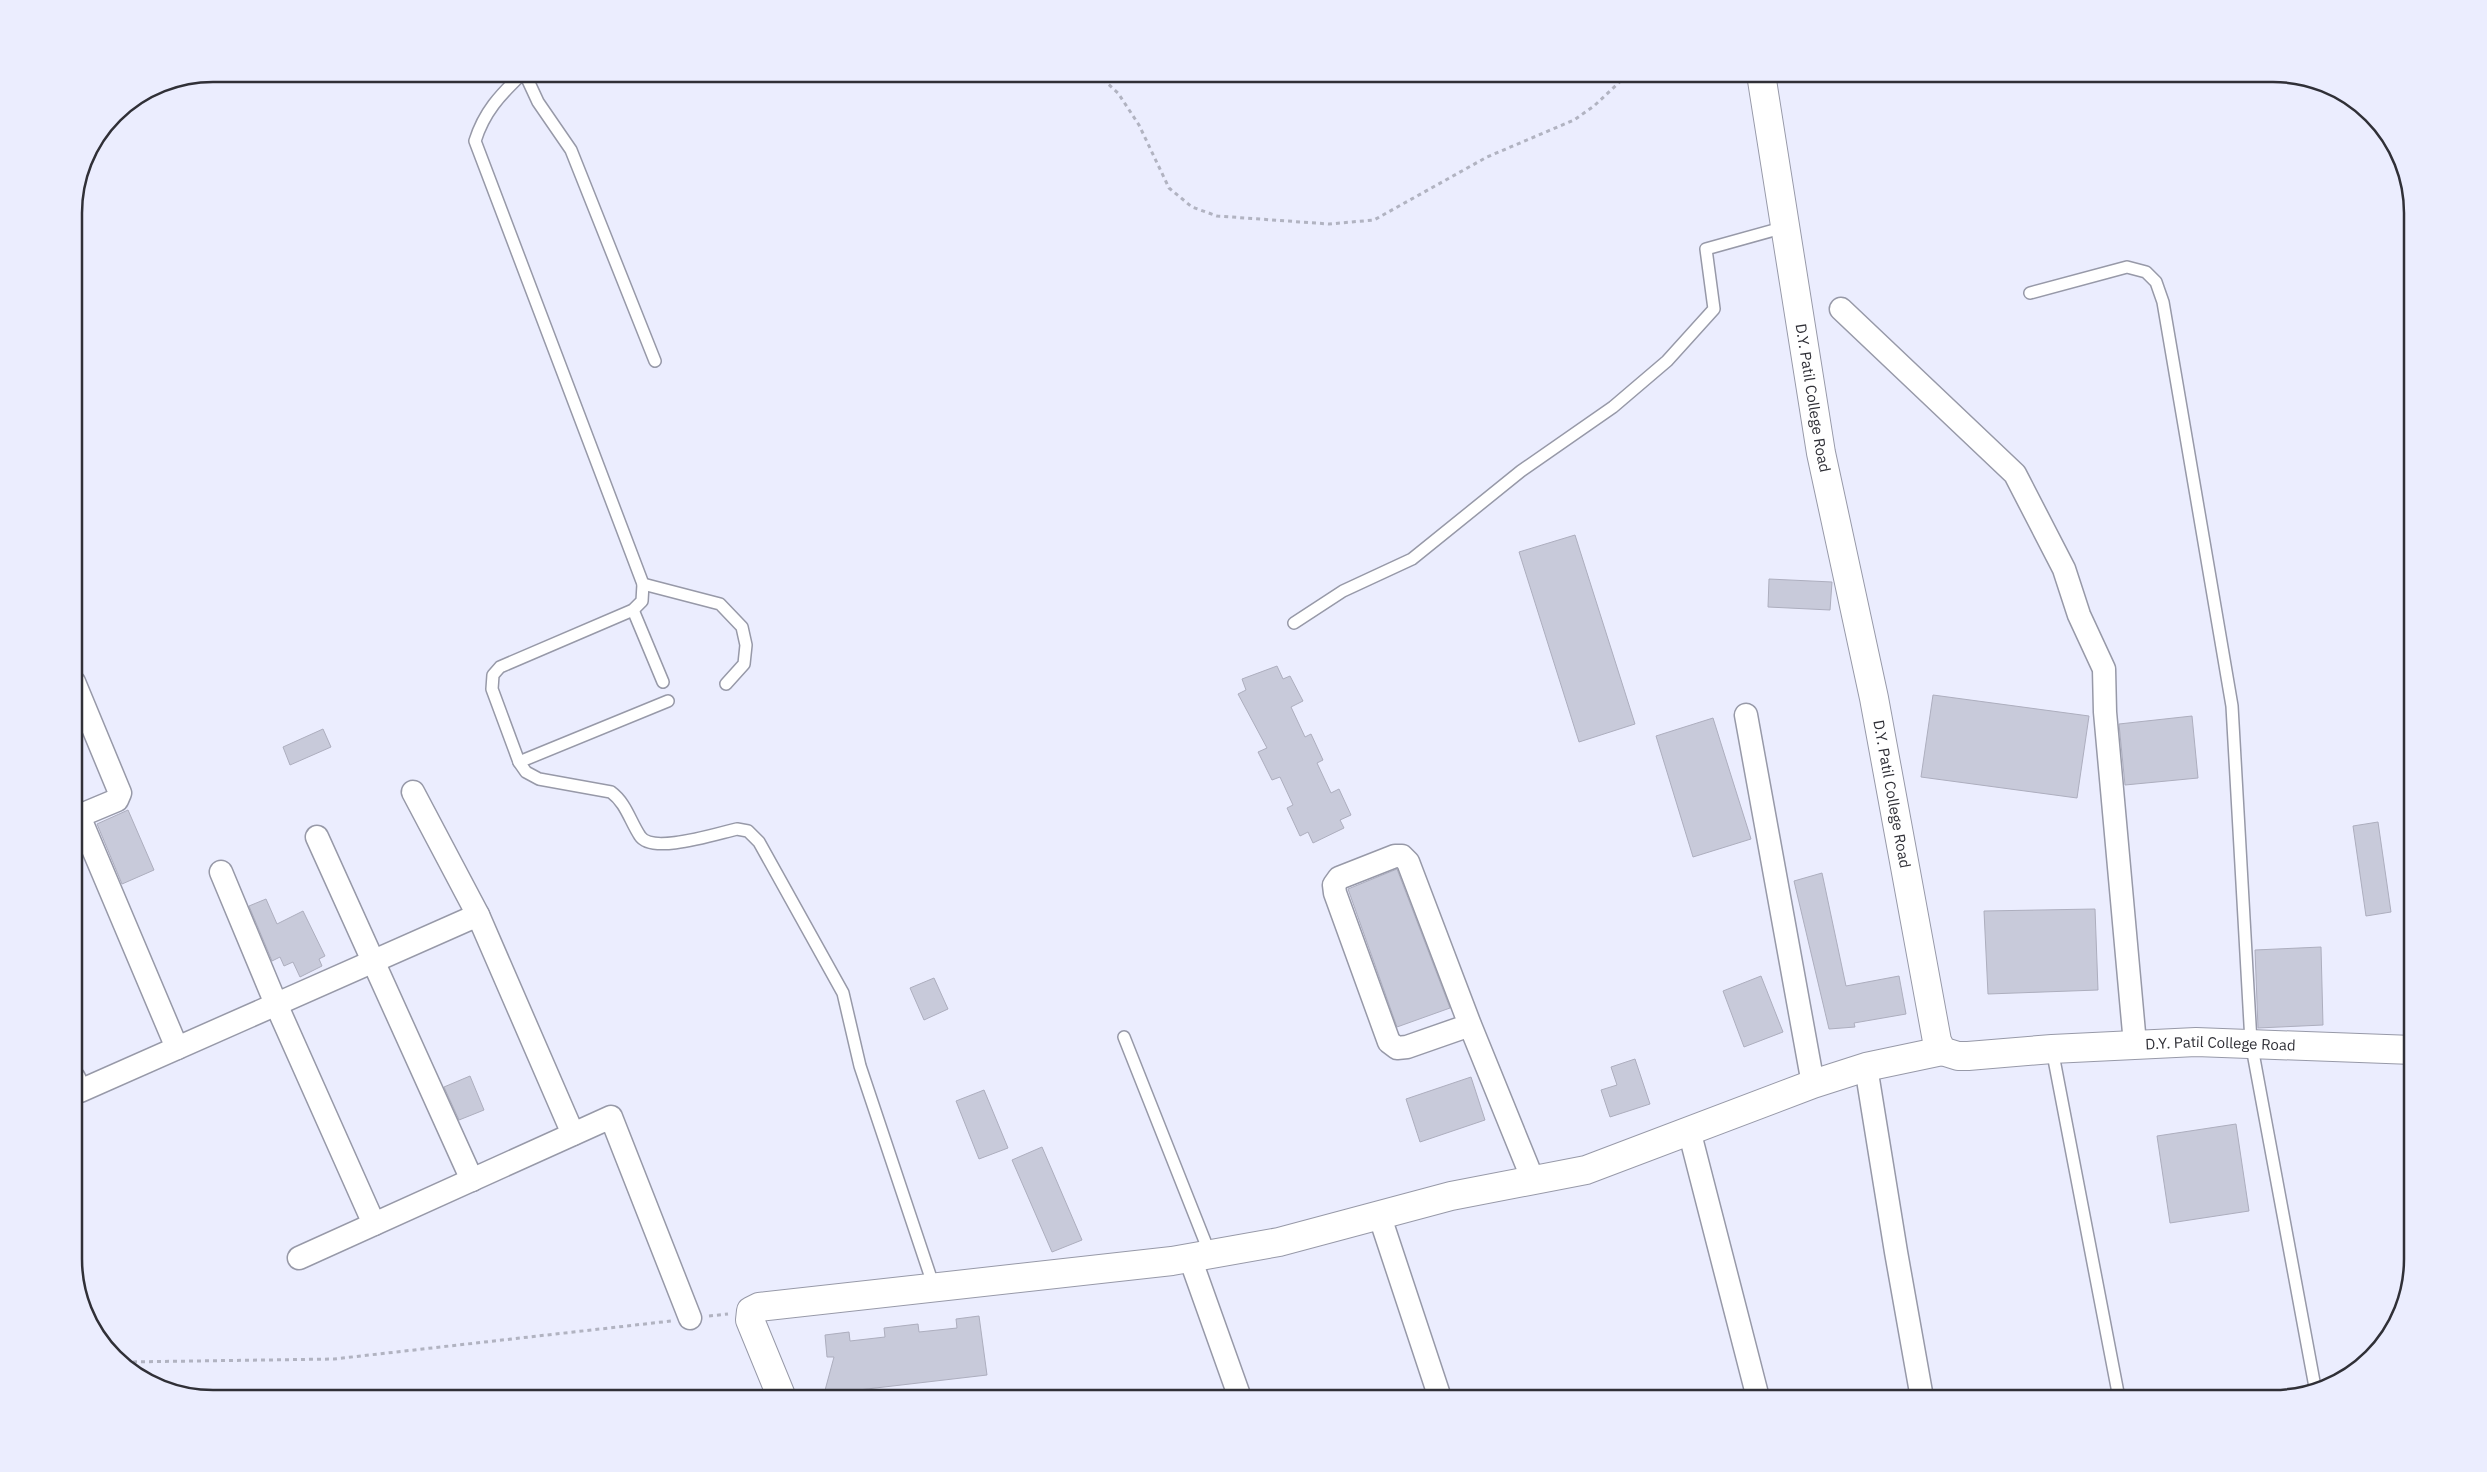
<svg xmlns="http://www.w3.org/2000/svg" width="2487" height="1472" font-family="'IBM Plex Sans',sans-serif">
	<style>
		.building { fill: #c8cada; stroke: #adaebe }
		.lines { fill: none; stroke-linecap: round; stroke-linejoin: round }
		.service-casing { stroke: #9799a8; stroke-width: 14 }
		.minor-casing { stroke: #9799a8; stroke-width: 25 }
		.tertiary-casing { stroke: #9799a8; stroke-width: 30 }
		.path { stroke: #b1b3c1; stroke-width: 3; stroke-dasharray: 4 4; stroke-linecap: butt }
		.service { stroke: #fff; stroke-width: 11 }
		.minor { stroke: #fff; stroke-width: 22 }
		.tertiary { stroke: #fff; stroke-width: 28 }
		.labels { text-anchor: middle; stroke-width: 4.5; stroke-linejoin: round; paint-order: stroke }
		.street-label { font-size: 15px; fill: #303037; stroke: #ebedfe }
		.rim { fill: none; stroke: #303037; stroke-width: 2.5 }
	</style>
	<rect width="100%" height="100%" fill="#ebedfe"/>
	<g class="building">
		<polygon points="1575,535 1635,724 1579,742 1519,552"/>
		<polygon points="1769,579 1832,582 1830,610 1768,607"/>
		<polygon points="1277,666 1283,679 1290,676 1303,701 1291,707 1305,737 1311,734 1323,760 1317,763 1331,793 1339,789 1351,815 1340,820 1344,828 1313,843 1308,832 1300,836 1287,808 1293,805 1280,777 1272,780 1258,752 1267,748 1238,694 1246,690 1242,679"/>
		<polygon points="1933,695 2089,716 2077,798 1921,777"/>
		<polygon points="2192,716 2198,778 2125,785 2119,724"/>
		<polygon points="1713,718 1751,839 1693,857 1656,736"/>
		<polygon points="323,729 331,747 290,765 283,747"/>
		<polygon points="128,810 154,870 122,884 97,824"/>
		<polygon points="2378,822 2391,912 2366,916 2353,826"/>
		<polygon points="1397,869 1450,1008 1397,1027 1348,889"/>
		<polygon points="1822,873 1846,986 1899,976 1906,1014 1854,1023 1855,1027 1829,1029 1794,881"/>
		<polygon points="266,899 277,924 303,911 325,956 319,959 322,966 300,977 293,962 284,966 280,957 272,961 249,906"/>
		<polygon points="2095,909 2098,990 1988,994 1984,911"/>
		<polygon points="2321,947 2323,1025 2258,1028 2255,950"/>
		<polygon points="1761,976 1783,1032 1744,1047 1723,991"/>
		<polygon points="934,978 948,1009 924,1020 910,988"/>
		<polygon points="1635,1059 1650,1104 1610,1117 1601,1090 1617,1085 1611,1067"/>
		<polygon points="470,1076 484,1110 459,1120 444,1087"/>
		<polygon points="1471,1077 1485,1120 1420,1142 1406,1099"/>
		<polygon points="984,1090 1008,1148 979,1159 956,1101"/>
		<polygon points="2236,1124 2249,1211 2170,1223 2157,1136"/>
		<polygon points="1042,1147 1082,1240 1052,1252 1012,1160"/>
		<polygon points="979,1316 987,1375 824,1394 834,1357 827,1357 825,1335 849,1332 850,1341 885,1337 884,1328 918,1324 919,1332 957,1328 956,1319"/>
	</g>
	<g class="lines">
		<g class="service-casing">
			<g id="service">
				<path d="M522,74C500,95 484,112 475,141L643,584L642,601L633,610L500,667L493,675L492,689L519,762L526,772L539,779L611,792C626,803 630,821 640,836C652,855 718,833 737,829L748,831L759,842L843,993L860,1066L934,1287"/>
				<polyline points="525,74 538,102 571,150 655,361"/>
				<polyline points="2030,293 2127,267 2146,272 2156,282 2163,302 2232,706 2251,1042 2315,1387"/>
				<polyline points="643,584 720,604 742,627 746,645 744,664 726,684"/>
				<polyline points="633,610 663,682"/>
				<polyline points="1294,623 1343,591 1412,559 1521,471 1613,407 1667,361 1714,309 1706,249 1785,227"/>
				<polyline points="519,762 668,701"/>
				<polyline points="1124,1037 1210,1254"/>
				<polyline points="2052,1049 2119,1398"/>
			</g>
		</g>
		<g class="minor-casing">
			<g id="minor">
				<polyline points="1841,309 2015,474 2064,569 2079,615 2104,669 2105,712 2135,1044"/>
				<polyline points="74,682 120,793 117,800 74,818"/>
				<polyline points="1746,715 1813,1084"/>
				<polyline points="413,792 478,915"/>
				<polyline points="79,816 177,1048"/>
				<polyline points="317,837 472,1180"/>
				<polyline points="221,872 276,1004 374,1224"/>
				<polyline points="1470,1025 1407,1047 1397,1048 1389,1042 1335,893 1334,885 1339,878 1395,856 1402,856 1408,862 1470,1025 1533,1180"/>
				<polyline points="1866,1067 1896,1252 1922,1398"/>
				<polyline points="74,1078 80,1091 478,915 573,1134"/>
				<polyline points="1689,1130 1758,1398"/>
				<polyline points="1379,1214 1440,1398"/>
				<polyline points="299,1258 611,1117 690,1318"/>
				<polyline points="1190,1258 1240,1398"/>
			</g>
		</g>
		<g class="tertiary-casing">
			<g id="tertiary">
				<path id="s1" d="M1761,74L1821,453L1874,698L1937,1041L1942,1051L1958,1056H1968L2052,1049L2196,1042L2413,1050"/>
				<polyline points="782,1398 750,1320 751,1311 759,1307 1172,1261 1279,1242 1451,1196 1586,1170 1813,1084 1866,1067 1942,1051"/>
			</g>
		</g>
		<g class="path">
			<polyline points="1097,74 1118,93 1139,125 1169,188 1192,207 1217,216 1329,224 1374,220 1487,157 1574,120 1594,106 1628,74"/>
			<polyline points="709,1316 728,1314"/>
			<polyline points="125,1362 334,1359 671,1321"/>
		</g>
		<use href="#service" class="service"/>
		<use href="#minor" class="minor"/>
		<use href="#tertiary" class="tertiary"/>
	</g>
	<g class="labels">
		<g class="street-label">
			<text dy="5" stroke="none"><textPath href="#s1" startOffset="328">D.Y. Patil College Road</textPath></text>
			<text dy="5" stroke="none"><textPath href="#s1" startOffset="732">D.Y. Patil College Road</textPath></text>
			<text dy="5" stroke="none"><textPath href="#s1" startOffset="1274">D.Y. Patil College Road</textPath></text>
		</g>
	</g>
	<path d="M0 0H2487V1472H0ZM213 82H2273A131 131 0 0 1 2404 213V1259A131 131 0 0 1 2273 1390H213A131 131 0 0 1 82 1259V213A131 131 0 0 1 213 82Z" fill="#ebedfe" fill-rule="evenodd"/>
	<path class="rim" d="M213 82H2273A131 131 0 0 1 2404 213V1259A131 131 0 0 1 2273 1390H213A131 131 0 0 1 82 1259V213A131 131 0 0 1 213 82Z"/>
</svg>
